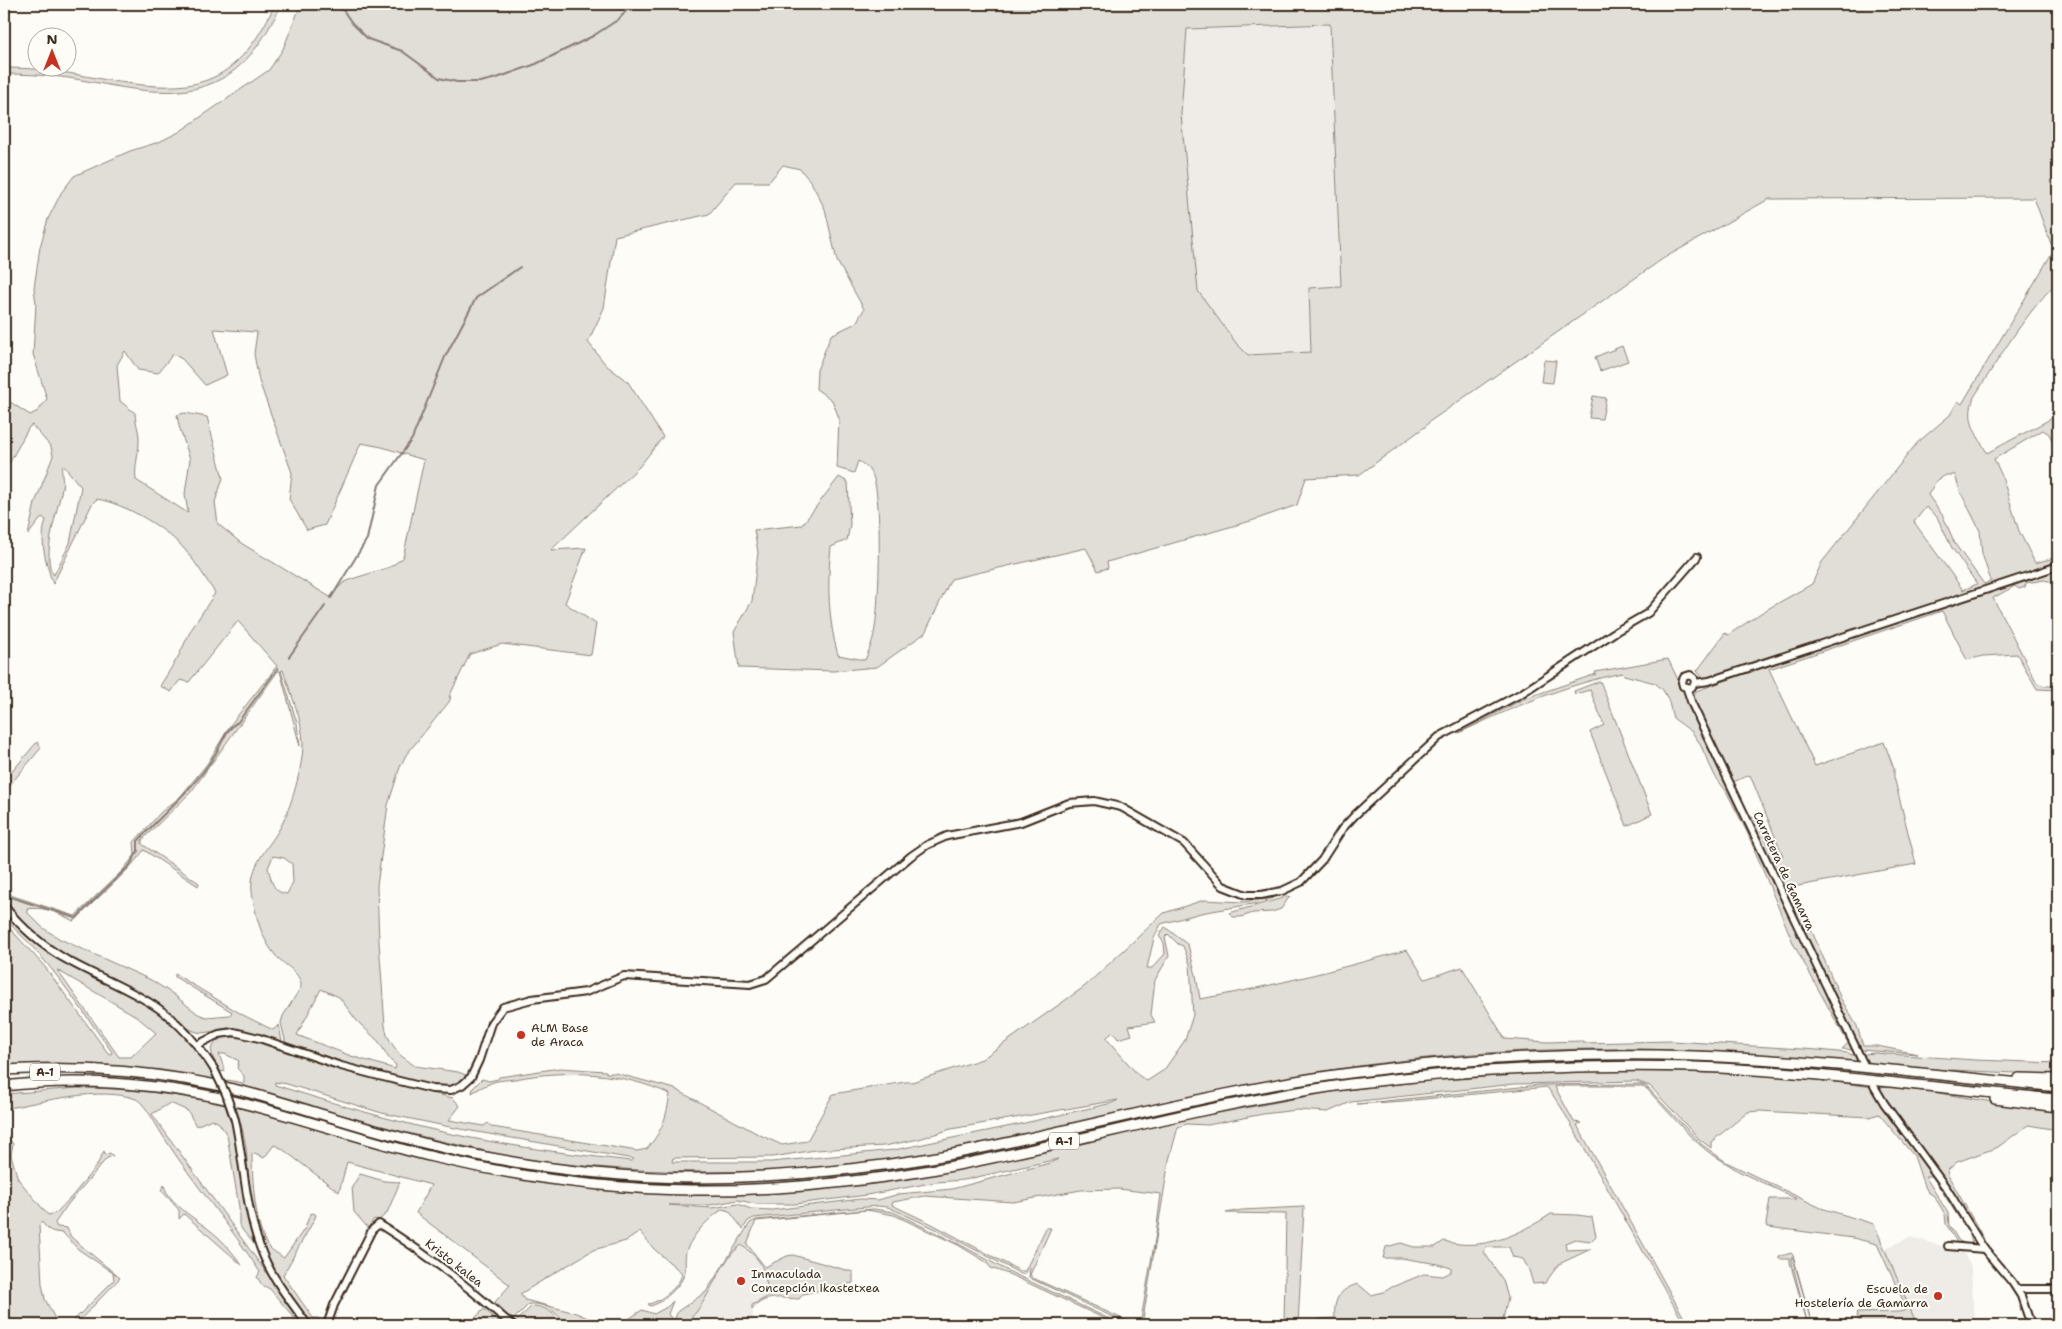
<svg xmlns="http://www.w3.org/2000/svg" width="2062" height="1329" font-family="'Shantell Sans',sans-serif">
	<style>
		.built { fill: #efece7 }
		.green { fill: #e1ded7; stroke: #8e847a; fill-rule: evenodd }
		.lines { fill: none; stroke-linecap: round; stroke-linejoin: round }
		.stream { stroke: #887d74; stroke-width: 2 }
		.minor-casing { stroke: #3b2a1e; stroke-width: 10 }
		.highway-casing { stroke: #3b2a1e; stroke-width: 12 }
		.minor { stroke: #fdfcf7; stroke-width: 6 }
		.highway { stroke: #fdfcf7; stroke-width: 9 }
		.minor-bridge-casing { stroke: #3b2a1e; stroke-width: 10; stroke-linecap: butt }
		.minor-bridge { stroke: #fdfcf7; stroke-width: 6 }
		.poi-dot { fill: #c8321e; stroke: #fdfcf7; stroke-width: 2 }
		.labels { text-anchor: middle; stroke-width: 4; stroke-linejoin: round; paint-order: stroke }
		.shield { fill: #fdfcf7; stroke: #75695f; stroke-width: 1 }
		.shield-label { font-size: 11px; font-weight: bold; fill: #3b2a1e }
		.street-label { font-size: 12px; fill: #3b2a1e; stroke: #fdfcf7 }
		.poi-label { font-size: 12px; fill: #3b2a1e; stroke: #fdfcf7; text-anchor: start }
	</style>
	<rect width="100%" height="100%" fill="#fdfcf7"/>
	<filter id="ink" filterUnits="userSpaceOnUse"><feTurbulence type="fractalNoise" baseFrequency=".02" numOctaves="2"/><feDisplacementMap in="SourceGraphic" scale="10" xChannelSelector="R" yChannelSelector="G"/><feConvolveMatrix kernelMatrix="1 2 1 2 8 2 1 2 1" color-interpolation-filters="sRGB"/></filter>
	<g filter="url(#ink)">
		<g class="built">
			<polygon points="1331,24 1341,286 1309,288 1312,352 1248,355 1236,343 1198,291 1181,114 1187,29"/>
			<polygon points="1910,1237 1963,1252 1971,1267 1974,1325 1928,1325 1927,1322 1917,1325 1884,1249"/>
			<polygon points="741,1245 757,1257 763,1265 769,1296 752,1305 754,1325 683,1325 698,1310 725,1263 734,1251"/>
		</g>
		<g class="green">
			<path d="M275,4H282C270,27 257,52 236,69C185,110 119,84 61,77C42,75 23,74 4,74V68C23,68 42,69 61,72C104,78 171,97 212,78C242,65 262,33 275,4Z"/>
			<path d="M301,4H2058V281C2024,315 2000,357 1974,397C1965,421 1976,432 1987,453L2058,415V453L2049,434L2043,430L1994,459L2002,476L2019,531L2035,563L2058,557V562L1713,678L1704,679L1697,671L1725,633L1728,635L1764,611L1812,584L1822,562L1917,443L1950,415L1958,401L1962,404L2055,248L2051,244L2034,198L1769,199L1664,258L1429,422L1426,426L1359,475L1306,478L1297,505L1254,520L1107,562L1108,568L1098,571L1086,548L951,579L925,633L877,667L833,671L739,668L734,632L752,601L758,552L754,530L802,525L839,477L848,482L850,525L847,540L831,547C827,583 828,620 838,655L865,660C868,653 871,646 873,638C880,614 883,495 872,474C868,468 864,464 858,461L854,473L837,468L839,418L832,400L816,389L817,370L831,335L856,323L864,309L837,261L825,209L811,182L800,169L783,165L769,182H736L709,214L615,236L604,308L588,342L606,365L628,382L663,437L639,467L551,550L586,548L565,603L596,624L591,655L502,644L470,654L449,697H451L449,702L406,755L400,767L388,805L377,886L379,942L385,1026L387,1035L392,1044L400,1055L415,1066L458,1072L469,1076C457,1085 449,1087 435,1086L330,1059L286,1044L281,1023L283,1016L301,987C302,973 284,965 276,956C261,939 255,914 252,892C249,865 268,849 280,828C291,808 303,766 303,744C303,721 290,692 283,670L281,671L297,723L300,746L280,671H278L191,792L142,840V844L199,883L198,886L144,850C125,876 98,896 76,920L73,921C60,913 43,906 27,909L28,913L43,928L60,939L151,980L173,994L198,1014L206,1017L230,1015L232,1012L175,977V974L243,1015L273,1030L279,1025L282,1042C266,1037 248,1028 230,1028C219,1028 208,1035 197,1032C181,1028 171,1012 157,1003C124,982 86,969 53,947C34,934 19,917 4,900V889L13,896L75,916L123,870L135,855L134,842L161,812L180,797L207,764L231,724L277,666L238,621L189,682L180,680L171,692L160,686L178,657L191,630L215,593C206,579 197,564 186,551C168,529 126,504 97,499L92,504L53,584C46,563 39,541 46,520L42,517L28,535L35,503L53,456L51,447L32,425L29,427L4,473V398L30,415L38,411L47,399L33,354L36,304L34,288L40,247L48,219L61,193L74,176L130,151L159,142L179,132L269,70L283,49ZM1330,24L1341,286L1309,288L1311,352L1248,355L1236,343L1198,291L1181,114L1187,29ZM214,329L257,332L254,354L259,381L292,473L289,499L307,530L325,525L361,443L382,447L424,460L403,558L390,567L352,579L343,583L330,597L241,543L218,524L215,502L223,478L207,417L185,413L177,415L179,426L190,459L185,494L188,513L136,480C134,465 140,451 139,436C138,428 135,421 135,413L120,401L117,365L125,351L138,370L158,373L173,354L182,359L205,385L227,375ZM63,465L81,487L70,543L54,575C40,560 59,506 62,488C64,479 60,473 63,465ZM1946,475H1955L1960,491L1980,531L1982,554L1991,581L1984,584L1955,544L1943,516L1928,495L1936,481ZM1926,507L1937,517L1952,548L1977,584L1963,590L1914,522ZM273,856L284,858L292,864L293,882L287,894C272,892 272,881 268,868ZM321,989L339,997L357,1021L379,1042L390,1060L396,1065L395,1069L351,1056L297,1035Z"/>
			<polygon points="1622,346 1628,361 1600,371 1595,357"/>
			<polygon points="1544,360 1556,361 1553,383 1541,382"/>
			<polygon points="1593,396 1606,398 1602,419 1589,418"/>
			<polygon points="2058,569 2058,574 2055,575 2058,588 2058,601 2053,582 2044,580 2026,583 2025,587 2019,589 2015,586 1993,598 2037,683 2045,686 2058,686 2058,690 2037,689 2017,654 1983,656 1967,660 1942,611 1769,669 1815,766 1884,742 1894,769 1894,777 1916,864 1793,887 1841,999 1857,1026 1863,1046 1877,1046 1918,1054 1860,1050 1828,986 1751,818 1754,817 1776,858 1783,856 1750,775 1733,782 1696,707 1693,697 1696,691 1777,662"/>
			<path d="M1668,659L1745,818L1853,1050L1842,1049L1848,1043L1794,945L1747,832L1726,791L1715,776L1699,742L1692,732L1673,718L1668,699L1663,690L1655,683L1624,675L1622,673C1564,685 1511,708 1459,733L1523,699L1596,674L1595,672Z"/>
			<polygon points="1600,681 1652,814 1627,826 1590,732 1604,725 1590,690 1575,694 1574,691"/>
			<polygon points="37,742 41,748 4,792 4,781"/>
			<polygon points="1290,896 1281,909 1272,912 1253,913 1241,917 1233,917 1229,913"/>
			<path d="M1273,898L1258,903L1201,913L1161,924L1154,938L1147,968H1152L1165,954L1164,943L1159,936L1165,927L1188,945L1196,975L1200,999C1270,987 1338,969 1407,950L1425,979L1462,967L1505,1039L1547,1042L1583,1041V1043L1672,1041L1818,1050L1848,1053L1857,1057L1860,1063C1799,1057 1739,1052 1678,1050C1556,1046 1433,1053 1313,1073C1228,1087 1144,1106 1061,1125C964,1147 865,1169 766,1171C685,1174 605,1170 525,1159C506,1157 487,1151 468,1147C387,1130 308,1104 227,1083V1080L244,1083V1076L237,1068L239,1061L225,1054H219L225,1071L221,1072L213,1058L211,1049L217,1041L225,1037L249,1038L354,1074L453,1098L460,1106L449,1120L484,1126L488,1123L492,1127L637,1151L647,1149C663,1129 666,1119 670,1094C621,1072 567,1069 515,1079C507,1080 496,1080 489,1084C483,1086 477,1090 472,1093L473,1088L482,1079L489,1081L498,1079L499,1077L560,1068L606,1071V1073H615L675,1089L758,1134L782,1145L807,1141L833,1094L905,1082H912L982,1059L1084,987L1164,913L1204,900L1243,902ZM1168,934L1178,944L1183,946L1190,964L1193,1015L1185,1040L1164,1070L1147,1081L1138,1075L1106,1038L1113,1032L1118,1039L1132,1035L1129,1026L1155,1022L1151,1015L1155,980L1169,956L1165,937ZM275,1082L287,1084L382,1113L460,1129L634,1159L631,1161C561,1153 490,1144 421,1127C372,1115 323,1100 275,1085ZM1118,1100L1112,1103L1016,1125L894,1150L771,1162H672L673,1158L773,1157L815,1150L884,1146L919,1139L951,1129Z"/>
			<path d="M4,910C14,922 25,935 38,946C68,969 103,981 136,999C170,1018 197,1046 215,1080C145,1066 75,1060 4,1066V922L45,967L108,1053L111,1054L112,1052C85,1015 60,976 29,943C21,935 4,921 4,910ZM57,970L136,1016L156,1033L131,1057H119Z"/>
			<polygon points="1874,1053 1975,1060 2058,1063 2058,1075 1930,1069 1866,1063 1863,1057 1865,1054"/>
			<path d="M1616,1071C1701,1072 1788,1074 1872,1087L1931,1171L1979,1244H1958L1946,1224L1945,1214L1934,1196L1928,1192L1923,1183L1914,1156L1879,1114L1869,1117L1759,1111L1748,1112L1711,1142V1148L1699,1139L1650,1086L1636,1081L1514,1084L1351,1102L1328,1112L1297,1110L1263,1114L1208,1125L1187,1124L1178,1127L1169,1160L1142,1325H1140L1156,1233L1161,1194L1119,1189L1081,1190L1013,1202L925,1196L893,1202L892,1205L932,1224L1020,1271H1025L1046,1228H1051L1030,1275L1033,1278L1136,1325H1130L1032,1279L1029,1277L1030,1267L1025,1274H1021L938,1230L888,1207L877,1206L754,1218L748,1221L743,1229L729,1211L723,1209C710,1217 693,1234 687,1249C684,1257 686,1264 685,1272C683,1284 662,1304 650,1306L648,1304C661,1302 681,1285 682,1273L654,1249L640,1232L626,1241L593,1250L520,1294L525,1300L576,1313L604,1325H566C556,1312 547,1303 529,1304L512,1321L495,1302L510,1285L416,1213L431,1185L347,1162L339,1192L281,1148L274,1145L264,1158L255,1153L252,1154C252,1176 255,1229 268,1246C272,1251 279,1254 284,1258L305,1228L310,1214L314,1213L316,1215L314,1220L283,1275L313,1318H318L324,1324C312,1327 304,1313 298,1304C284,1285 269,1265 261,1242C250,1212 249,1179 246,1148C244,1134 240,1120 236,1107L452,1166L511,1177L573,1186L752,1193L865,1184L976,1165L1160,1124L1336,1091L1453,1078L1541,1072ZM1058,1159L1050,1163L952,1189L899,1194L878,1200L861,1199L772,1210L751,1209L738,1204L711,1208L669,1205H710L738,1200L756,1204H795L867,1195L936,1182L964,1180ZM1925,1176H1932L1970,1235L1972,1243L1967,1244L1959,1241L1949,1225L1948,1213Z"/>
			<polygon points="1640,1084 1646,1086 1701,1144 1726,1162 1821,1208 1874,1224 1917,1325 1861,1325 1856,1313 1898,1312 1904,1311 1906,1307 1877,1244 1853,1238 1768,1227 1766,1224 1770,1199 1797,1199 1740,1172 1707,1151 1691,1137 1647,1089 1642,1086 1560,1086 1555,1087 1574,1122 1581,1123 1577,1125 1688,1325 1685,1325 1561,1107 1547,1087 1404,1101 1357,1104 1539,1085"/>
			<polygon points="1889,1087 1927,1091 2058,1113 2058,1130 2028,1125 1998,1147 1957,1162 1947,1171 1949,1177 1984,1239 1982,1241 1877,1088"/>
			<path d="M78,1088C128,1088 176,1094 225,1105L230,1121L232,1122L246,1211L256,1246L243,1231L239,1224V1207L227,1135L219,1123L212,1119L196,1126L188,1111L170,1103L152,1114L304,1325H300L270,1289L262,1285L257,1277L260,1272C230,1225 193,1183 163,1136C157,1127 145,1103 136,1099C101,1086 41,1102 4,1109V1094Z"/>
			<path d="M4,1132L13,1144L11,1155L18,1179L48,1215L56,1213L74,1194L97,1165L104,1151L105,1155L110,1153L113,1156L107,1158L68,1204L55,1223L57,1227L67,1228L71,1237L120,1278L75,1325H69L114,1280L113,1273L78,1249L63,1233C52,1232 48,1231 42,1222L39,1225L42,1284L45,1299L58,1325H4Z"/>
			<polygon points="360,1174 384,1181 400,1182 387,1213 379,1220 374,1219 368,1228 354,1212 352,1187"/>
			<path d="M164,1185C169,1206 204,1223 219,1238C228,1246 235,1256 242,1265L184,1214L179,1219V1210L161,1190Z"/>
			<polygon points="1304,1207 1298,1325 1284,1325 1286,1214 1226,1213 1242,1210"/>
			<path d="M874,1209L893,1212L959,1244L1008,1271L1122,1325H1118L1011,1275L991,1268L986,1262L958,1245L894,1215L867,1210L756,1221L747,1244L765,1267L787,1256L793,1255L853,1272V1283L803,1294L799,1299C781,1298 764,1294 752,1310V1305L769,1296C763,1268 765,1262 741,1245C720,1262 713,1290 697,1311C693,1316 688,1321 683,1325H672L678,1311L706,1292L750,1223L756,1220Z"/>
			<path d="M1551,1214L1577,1215L1592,1217L1596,1236L1591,1241L1575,1239L1565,1243L1567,1250L1591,1249L1559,1264L1545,1283L1533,1284L1529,1270L1523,1259L1513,1257L1509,1247H1487L1484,1252L1503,1280L1508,1298L1502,1323L1504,1325H1310L1320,1319L1335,1318C1333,1299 1340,1289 1358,1284L1371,1295L1384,1292L1392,1287L1424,1274L1443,1276L1451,1272V1268L1438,1264L1401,1258H1383L1386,1247L1401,1243L1414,1247H1435L1444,1241C1482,1252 1519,1235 1551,1214Z"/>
			<polygon points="1791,1253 1793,1255 1812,1325 1793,1258 1791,1258 1808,1325 1789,1259 1779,1259 1779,1257"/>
			<polygon points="673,1301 668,1314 671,1318 667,1325 620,1325 642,1310 654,1314 667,1307"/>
			<path d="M532,1306C546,1306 555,1314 563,1325H518L515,1322Z"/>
			<polygon points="484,1309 503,1325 468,1325"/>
		</g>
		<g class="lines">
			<g class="stream">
				<polyline points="328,4 343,10 352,23 368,39 402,51 439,78 457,82 480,82 497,78 536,64 593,36 619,19 632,4"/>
				<polyline points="331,598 367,539 379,485 412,439 445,357 476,298 520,267"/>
				<polyline points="289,657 325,606"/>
				<path d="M4,895L76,918L130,865L138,851V841C164,812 196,787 216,753C223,742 226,728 238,722L278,668"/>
			</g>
			<g class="minor-casing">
				<g id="minor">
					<polyline points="1695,683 1694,678 1690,675 1684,677 1682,682 1683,686 1691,688 1695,683 1709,681 2058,566"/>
					<polyline points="1687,689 1692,704 1863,1063"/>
					<path d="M4,906C22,928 42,946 67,960C97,977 129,988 158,1008C181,1024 199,1046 214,1069"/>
					<polyline points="197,1045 219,1034 234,1032 259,1038 341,1066 375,1075 432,1089 451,1090 462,1085 471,1077 479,1060 491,1023 503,1007 532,999 586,992 624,976 750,984 766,979 911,856 927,845 947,836 1021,822 1069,803 1094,801 1121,807 1184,843 1223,886 1246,895 1261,895 1282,891 1301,882 1322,860 1342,829 1355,815 1439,737 1522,693 1615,632 1648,613 1697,557"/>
					<polyline points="1874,1086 1884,1103 1947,1189 1984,1249 2012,1282 2021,1296 2031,1325"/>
					<path d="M235,1120C244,1162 245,1206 260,1247C270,1276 290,1301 308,1325"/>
					<polyline points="1948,1246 1984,1249"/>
					<polyline points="2017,1289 2058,1289"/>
					<path d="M327,1325L334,1305L372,1230L379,1224C427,1254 470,1288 512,1325"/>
				</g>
			</g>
			<g class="highway-casing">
				<g id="highway">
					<path d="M4,1070C81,1065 167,1072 242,1091C293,1104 342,1122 393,1135C490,1162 591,1177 692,1178C772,1178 851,1171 931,1158C1071,1133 1208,1091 1350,1073C1464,1058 1579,1052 1694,1056C1816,1060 1937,1075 2058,1087"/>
					<polyline points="2019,1078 2058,1079"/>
					<path d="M4,1086C84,1077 164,1084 242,1103C306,1119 369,1142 433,1157C517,1177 605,1189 692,1190C771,1191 852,1183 931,1170C1071,1145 1208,1103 1350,1084C1464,1070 1579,1064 1694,1067C1816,1071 1937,1089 2058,1099"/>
					<polyline points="1995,1099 2058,1107"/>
				</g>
			</g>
			<use href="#minor" class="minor"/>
			<use href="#highway" class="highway"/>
			<g class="minor-bridge-casing">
				<polyline id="minor-bridge" points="214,1069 226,1094 235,1120"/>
			</g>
			<use href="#minor-bridge" class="minor-bridge"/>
		</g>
	</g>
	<g class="poi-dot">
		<circle cx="521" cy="1035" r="5"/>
		<circle cx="741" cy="1281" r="5"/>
		<circle cx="1938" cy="1296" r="5"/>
	</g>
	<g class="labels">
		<g class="shield">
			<rect x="30" y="1063.5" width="30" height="17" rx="4"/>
			<rect x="1049" y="1132.5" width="30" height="17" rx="4"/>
		</g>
		<g class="shield-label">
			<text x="45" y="1076">A-1</text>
			<text x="1064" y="1145">A-1</text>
		</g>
		<g class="street-label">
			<text transform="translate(1784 871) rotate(65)" y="4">Carretera de Gamarra</text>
			<text transform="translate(454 1263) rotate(38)" y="4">Kristo kalea</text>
		</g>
		<g class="poi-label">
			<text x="531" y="1032">ALM Base<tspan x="531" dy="14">de Araca</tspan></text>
			<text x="751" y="1278">Inmaculada<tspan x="751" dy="14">Concepción ikastetxea</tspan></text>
			<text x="1928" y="1293" text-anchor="end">Escuela de<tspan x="1928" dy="14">Hostelería de Gamarra</tspan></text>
		</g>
	</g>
	<rect width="2062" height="1329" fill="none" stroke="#fdfcf7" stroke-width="20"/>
	<rect x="10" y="10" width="2042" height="1309" fill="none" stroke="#3b2a1e" stroke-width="2" filter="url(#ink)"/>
	<g transform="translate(52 52)"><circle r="24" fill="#fdfcf7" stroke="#afa8a0"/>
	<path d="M0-4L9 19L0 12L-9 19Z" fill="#c8321e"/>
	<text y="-8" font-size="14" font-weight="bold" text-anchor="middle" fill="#3b2a1e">N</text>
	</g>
</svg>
